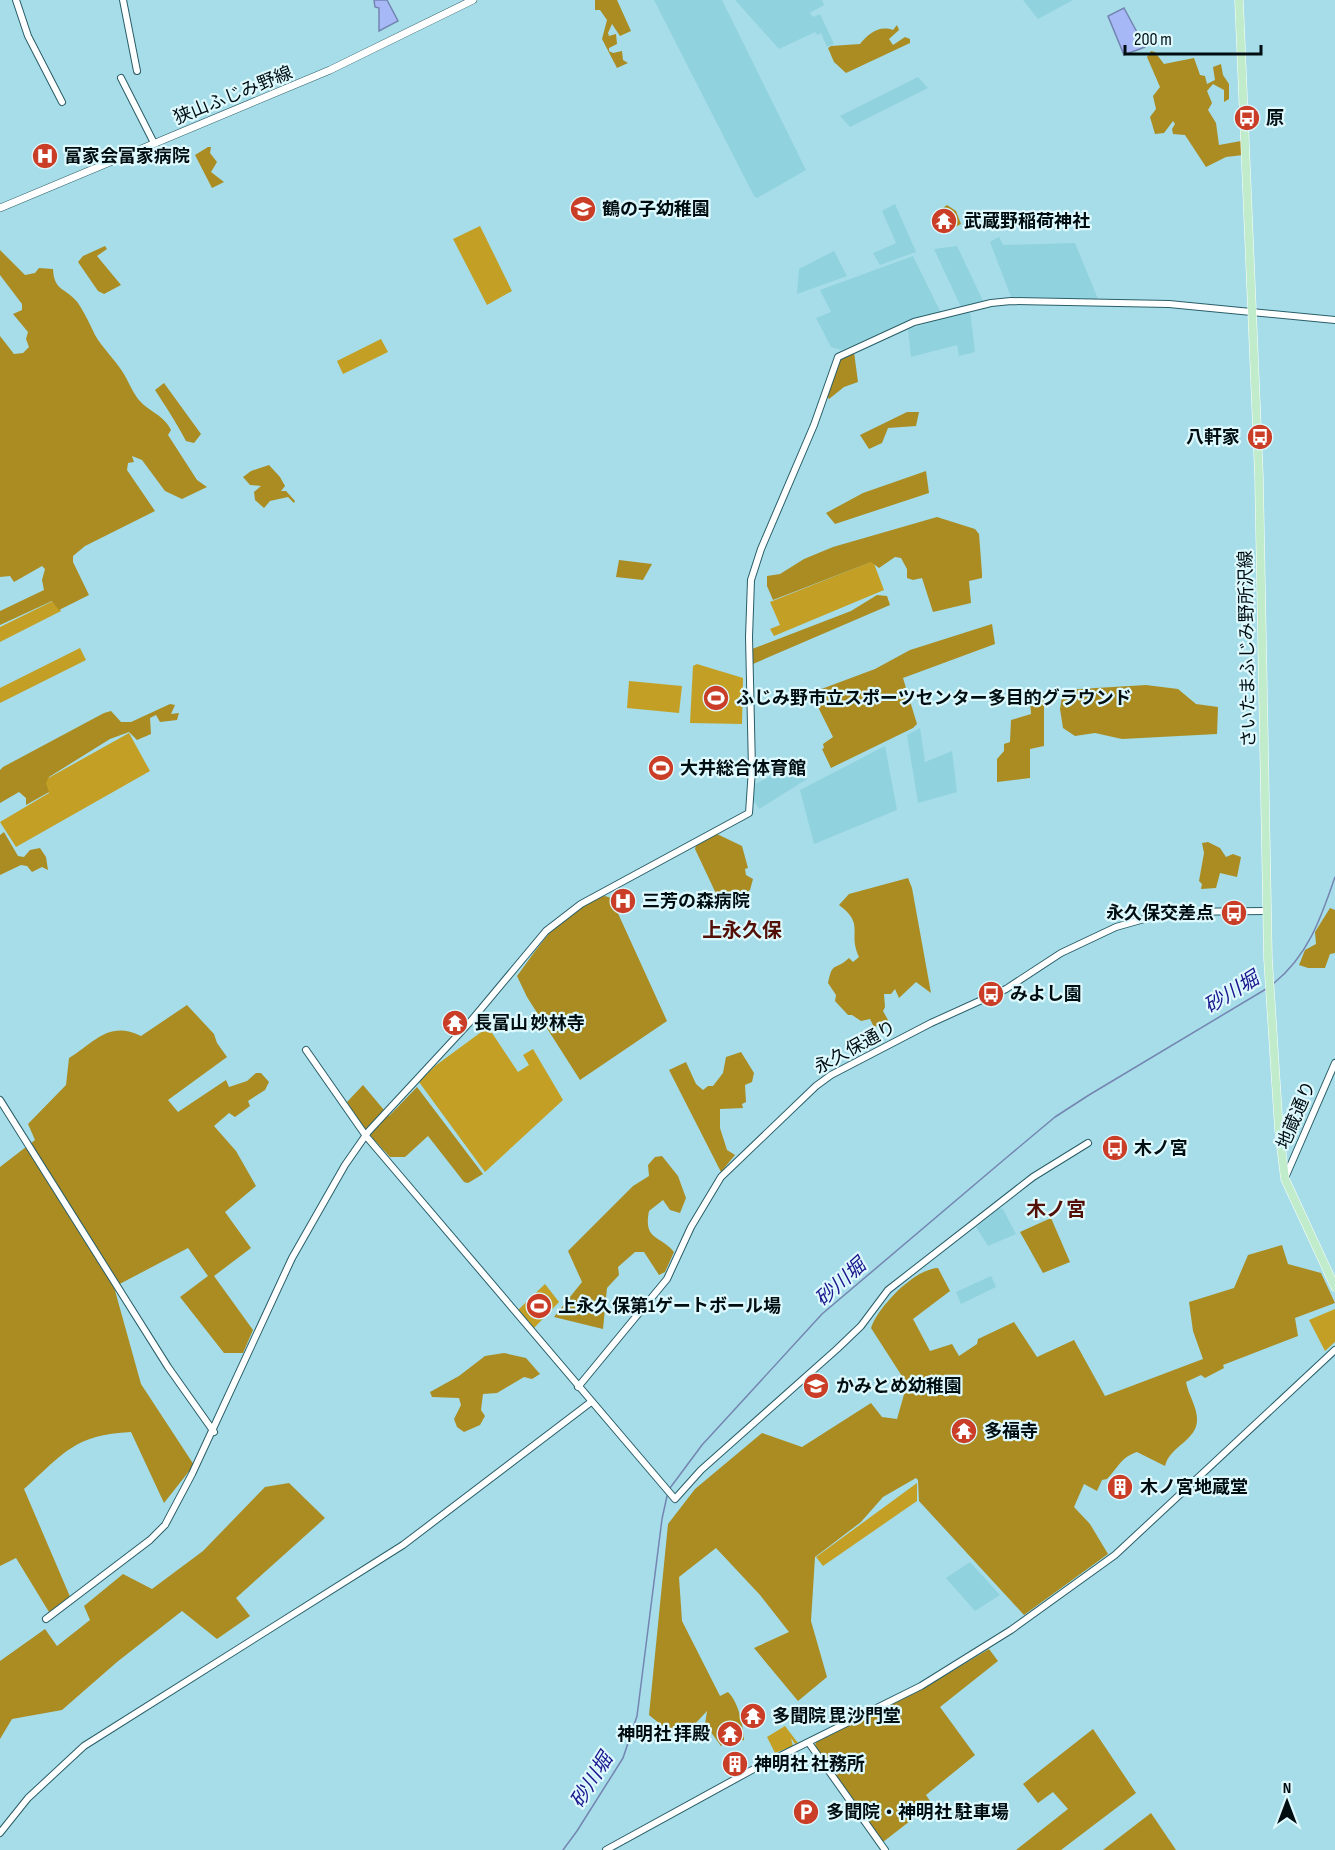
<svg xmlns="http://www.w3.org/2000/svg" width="1335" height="1850" font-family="'Sofia Sans Condensed','Noto Sans JP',sans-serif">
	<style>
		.built { fill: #91d2df }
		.green { fill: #c3a025 }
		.forest { fill: #aa8c23 }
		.water { fill: #a6b8f6; stroke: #7485b2; stroke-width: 1.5 }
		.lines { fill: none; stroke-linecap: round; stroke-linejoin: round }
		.stream { stroke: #7485b2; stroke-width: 1.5 }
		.tertiary-casing { stroke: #295e68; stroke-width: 8 }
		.secondary-casing { stroke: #295e68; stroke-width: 8 }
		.primary-casing { stroke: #fff; stroke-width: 9 }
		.tertiary { stroke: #fff; stroke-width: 6 }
		.secondary { stroke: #fff; stroke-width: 7 }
		.primary { stroke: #c1eccc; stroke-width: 8 }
		.labels { text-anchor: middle; stroke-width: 4.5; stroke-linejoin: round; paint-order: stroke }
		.street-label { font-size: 18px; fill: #000e12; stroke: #def9fe }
		.poi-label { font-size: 18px; font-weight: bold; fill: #000e12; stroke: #def9fe; text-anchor: start }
		.neighbourhood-label { font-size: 20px; font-weight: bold; fill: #531006; stroke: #def9fe }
		.water-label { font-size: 20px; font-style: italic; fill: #1c178e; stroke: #def9fe }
	</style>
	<rect width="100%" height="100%" fill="#a6dde8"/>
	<g class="built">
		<polygon points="654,0 722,0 806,170 757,198 754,196"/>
		<polygon points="735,0 822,0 824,5 810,13 813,17 820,14 834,44 827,47 821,33 817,35 815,32 779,49"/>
		<polygon points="1023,0 1073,0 1038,19"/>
		<polygon points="918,77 928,88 850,127 840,116"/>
		<polygon points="895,204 916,252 880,265 873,253 896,243 882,211"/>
		<polygon points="999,237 1003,245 1075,243 1098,299 1011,297 990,242"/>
		<polygon points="957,246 983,301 961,307 934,249"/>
		<polygon points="834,251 847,276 797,294 799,269"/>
		<polygon points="913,256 941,313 897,326 842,350 831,347 816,318 831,312 820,290"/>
		<polygon points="970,311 975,352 959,356 957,345 911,357 908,329"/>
		<polygon points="920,728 925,762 952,751 957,792 918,803 907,735"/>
		<polygon points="885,746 897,810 814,844 800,790"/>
		<polygon points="798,762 807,779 759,809 755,802 753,804 753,785"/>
		<polygon points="999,1208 1003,1209 1016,1234 988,1246 976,1227"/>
		<polygon points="991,1276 996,1287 961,1304 956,1292"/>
		<polygon points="970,1562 1000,1595 975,1611 946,1578"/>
	</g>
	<g class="green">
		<polygon points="480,226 512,291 487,305 453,239"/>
		<polygon points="381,339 388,352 343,374 337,361"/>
		<polygon points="873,561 884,590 774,636 770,629 780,625 770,602"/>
		<polygon points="55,600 61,611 0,642 0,627"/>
		<polygon points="80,648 86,660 0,703 0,688"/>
		<polygon points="697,664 743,678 742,724 690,723 693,666"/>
		<polygon points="629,681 682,686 679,713 627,708"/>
		<polygon points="129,733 150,771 16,847 0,822 49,793 43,781"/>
		<polygon points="488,1027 518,1072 529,1065 523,1055 533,1049 563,1100 485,1172 419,1082 435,1066"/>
		<polygon points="545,1284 559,1302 534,1328 518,1310"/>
		<polygon points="1335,1309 1335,1342 1325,1351 1309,1320"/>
		<polygon points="917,1483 917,1501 823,1566 816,1557"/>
		<polygon points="785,1726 798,1743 795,1744 791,1738 793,1746 775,1753 767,1737"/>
	</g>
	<g class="forest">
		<polygon points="595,0 617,0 631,31 620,36 612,24 608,33 609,36 616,34 617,44 609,48 609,51 613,53 622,51 623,60 628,63 617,68 602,39 607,20 600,10 595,10"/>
		<path d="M897,25L899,30L889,39L893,45L905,37L910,39V43L846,73L834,62L828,48L831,46L860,44C868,34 879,25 893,30Z"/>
		<polygon points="1151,51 1155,52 1164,64 1194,58 1200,75 1205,76 1207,84 1215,80 1213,67 1221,64 1223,75 1229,84 1229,99 1224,102 1224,90 1213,84 1207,91 1212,103 1208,110 1216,123 1219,145 1241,141 1243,155 1226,157 1206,167 1185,135 1173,134 1172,129 1175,124 1173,121 1164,133 1155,134 1150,117 1156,109 1153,96 1160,87 1147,57"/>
		<polygon points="208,147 211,147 210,153 217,162 211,172 224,182 212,188 195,155"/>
		<polygon points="947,205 956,211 961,224 945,232 936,213"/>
		<polygon points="105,246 107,249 97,256 121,285 104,294 98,291 78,262 83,256"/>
		<path d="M0,250L25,275L35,273L39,268L53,269C54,292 66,287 78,303C84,312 90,324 95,335C101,346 115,360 122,371C128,380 132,391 138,399C149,412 164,415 171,430L168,435L197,480L207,487L182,499L165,491L142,460L132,456L134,462L128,463L127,470L155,511L85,546L73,556V562L89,595L59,610L52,601L0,625V611L44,590L42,580L45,569L42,566L14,582L10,576L0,577V336L14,354L23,353L29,347L26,339L28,332L13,314L22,310V304L0,275Z"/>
		<polygon points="854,352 858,382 844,387 829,399 827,396 838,360"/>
		<path d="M164,383L201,434L194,443L186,441C176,422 166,407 155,390Z"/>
		<polygon points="907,412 919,412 916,426 888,428 882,443 869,449 860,435"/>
		<polygon points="269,465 280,477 285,486 281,491 286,491 295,501 294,503 288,497 270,501 264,508 255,500 254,492 261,486 250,485 243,477 251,471"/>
		<polygon points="926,471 929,493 835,524 826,513 863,493"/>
		<polygon points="937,517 975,529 979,534 982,573 982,578 969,581 971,603 933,612 922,578 913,580 907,578 907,569 901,558 895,557 879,568 871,562 773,600 767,586 767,576 780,574 804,559 833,547"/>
		<polygon points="619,560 652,564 643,580 616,577"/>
		<polygon points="877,595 887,596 890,605 753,664 752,649 851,611"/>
		<polygon points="992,624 995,644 903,678 917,724 913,728 831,768 822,749 824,748 823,744 833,737 815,701 816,691 875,669 910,650"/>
		<polygon points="1146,685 1178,689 1196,704 1218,707 1217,734 1122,739 1095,733 1075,736 1063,728 1060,709 1063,690"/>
		<polygon points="1036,694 1044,700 1044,746 1030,749 1030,778 997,782 997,759 1004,751 1004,744 1010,742 1011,720 1031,714 1030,699"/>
		<polygon points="170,704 175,705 171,714 179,713 177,720 160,722 156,715 150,718 151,734 137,740 129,732 110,739 49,777 46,783 49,792 26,805 26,798 19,792 0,803 0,770 3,767 104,713 111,711 121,722 131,722"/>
		<polygon points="4,832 18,856 24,857 30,850 40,848 46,857 48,870 42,867 32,872 27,866 21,865 0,875 0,835"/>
		<polygon points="717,834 742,846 748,868 745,869 746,875 753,879 750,890 726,905 720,902 695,849 696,845"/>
		<polygon points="1208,842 1220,848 1226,857 1233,854 1241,857 1237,877 1220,873 1216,888 1201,889 1202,884 1199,881 1204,853 1202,843"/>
		<path d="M908,878L912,888L931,993L916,982L899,998L895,989L891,994H884L885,1007L883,1011L888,1020L887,1024L874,1027L870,1019L861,1021L852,1015H848L835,1001L836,995L828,983C833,960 834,972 849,958L853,962L859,957C847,932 866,925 839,905L849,894Z"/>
		<path d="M605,896L611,898L667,1021L580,1080L527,997L517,976C539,947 566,902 605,896Z"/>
		<polygon points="1330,908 1335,910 1335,953 1330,954 1325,968 1308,968 1299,965 1305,950 1316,944 1315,932"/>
		<path d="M187,1005L214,1034L217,1043L227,1057L168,1100L178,1112L226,1080L229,1087L247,1081L256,1073H261L269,1082L265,1090L248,1101L250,1106L235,1117L229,1113L214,1126L236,1151L256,1186L225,1212L251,1248L214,1276L253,1330L243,1353H224L180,1297L208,1276L188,1248L114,1287L141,1384L194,1465L164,1503L131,1432C74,1435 64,1453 24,1489L71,1599L49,1612L16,1558L0,1566V1167L35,1140L28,1124L66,1085L69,1058C95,1042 109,1020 141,1036Z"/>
		<polygon points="741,1052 754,1073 752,1082 745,1085 746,1102 742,1104 743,1108 720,1109 720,1128 727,1150 735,1155 721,1172 669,1070 686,1062 696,1084 703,1090 708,1086 713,1086 723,1073 726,1057"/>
		<polygon points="363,1085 389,1116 417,1087 483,1174 468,1183 464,1182 428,1136 405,1157 390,1157 365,1130 347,1102"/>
		<path d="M662,1156L678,1176L686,1198L680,1213L670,1210L663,1200L649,1211C643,1241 661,1235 674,1252L665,1272L659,1275L644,1252H635L618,1267L619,1275L607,1288L603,1329L554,1317L582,1282L568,1251L633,1186L649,1176L648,1165L655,1157Z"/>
		<polygon points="1051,1218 1070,1262 1043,1273 1020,1232"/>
		<path d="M1282,1245L1288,1264L1321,1273L1335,1303L1295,1318L1298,1336L1223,1365L1224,1368L1205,1378L1201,1375L1186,1382C1188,1394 1197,1407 1197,1419C1198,1440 1170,1446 1165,1466L1137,1452C1121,1457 1118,1468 1107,1479L1102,1480L1097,1491L1084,1484L1074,1507L1090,1524L1108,1554L1024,1615L919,1501L918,1480L916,1478L883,1497L861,1522L815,1557L811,1621L827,1677L798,1701L754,1648L789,1632L760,1595L716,1548L679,1577L682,1621L720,1696L728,1692C739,1703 743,1725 744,1740L738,1741L735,1738L736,1732L729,1721L719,1726L727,1742L721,1746L705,1724L707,1711L680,1740L649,1715L668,1524L695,1489L762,1433L802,1447L871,1403L882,1417L897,1419L907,1384L871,1328C878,1307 914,1269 938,1268L950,1291L913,1319L930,1351L952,1344L959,1356L977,1344L978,1339L1014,1322L1037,1357L1074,1340L1105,1396L1203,1359L1193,1331L1189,1302L1234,1288L1248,1255Z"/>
		<polygon points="504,1353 526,1358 540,1374 532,1379 524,1377 497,1393 483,1394 481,1410 485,1416 480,1425 464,1432 457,1427 454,1419 461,1405 459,1398 432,1397 430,1392 459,1376 485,1356"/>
		<polygon points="289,1483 325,1518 236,1598 250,1616 217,1639 182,1611 117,1662 62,1710 12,1719 0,1739 0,1661 45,1629 57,1646 90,1620 84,1606 123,1574 152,1589 203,1551 265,1487"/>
		<polygon points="989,1649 998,1661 940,1707 975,1755 926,1795 932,1804 883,1842 815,1746 816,1742 917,1692"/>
		<polygon points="1093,1729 1136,1793 1061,1850 1016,1850 1068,1809 1053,1792 1038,1803 1023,1784"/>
		<polygon points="1151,1813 1176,1850 1103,1850"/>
	</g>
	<g class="water">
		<polygon points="374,0 387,0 398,21 379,31 379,8 375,7"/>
		<polygon points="1124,8 1145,47 1124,55 1108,16"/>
	</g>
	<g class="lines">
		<g class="stream">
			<path d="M1273,984C1308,956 1321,918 1335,877"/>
			<polyline points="670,1488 702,1445 822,1314 1006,1158 1055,1117 1089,1095 1266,989"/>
			<polyline points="563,1850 577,1831 623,1758 637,1716 662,1519 667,1496"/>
		</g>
		<g class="tertiary-casing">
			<g id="tertiary">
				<polyline points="16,0 28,36 62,102"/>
				<polyline points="123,0 137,71"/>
				<polyline points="121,78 154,143"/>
				<polyline points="306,1050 366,1136 675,1499 701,1470 837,1349 861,1326 888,1290 1033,1177 1088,1143"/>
				<polyline points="0,1100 168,1367 214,1432"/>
				<polyline points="1285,1178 1335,1063"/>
				<polyline points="578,1387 667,1279 691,1227 721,1177 816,1086 831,1075 931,1023 1006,989 1061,953 1116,927 1169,912 1266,911"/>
				<polyline points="46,1619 150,1540 165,1525 192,1474 292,1258 345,1165 368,1132 470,1022 546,931 581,904 749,813 752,769 749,637 751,580 761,549 814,425 838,357 914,322 991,303 1011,301 1169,304 1335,320"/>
				<polyline points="809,1743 885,1850"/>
				<polyline points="0,1833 28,1798 84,1746 403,1545 591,1402"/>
				<polyline points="606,1850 750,1771 921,1686 1011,1630 1115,1555 1335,1350"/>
			</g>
		</g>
		<g class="secondary-casing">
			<polyline id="secondary" points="0,208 330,70 473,0"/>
		</g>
		<g class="primary-casing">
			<polyline id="primary" points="1239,0 1259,477 1268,959 1279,1130 1285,1179 1335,1287"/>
		</g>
		<use href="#tertiary" class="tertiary"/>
		<use href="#secondary" class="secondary"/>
		<use href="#primary" class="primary"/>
	</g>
	<defs>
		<g id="bus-disc" transform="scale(1.35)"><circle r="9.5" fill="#ca3e28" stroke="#def9fe"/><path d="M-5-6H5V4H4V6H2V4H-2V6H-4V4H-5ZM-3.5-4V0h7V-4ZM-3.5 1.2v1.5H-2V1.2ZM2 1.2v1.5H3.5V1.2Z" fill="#fff"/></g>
		<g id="hospital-disc" transform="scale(1.35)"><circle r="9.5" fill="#ca3e28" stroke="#def9fe"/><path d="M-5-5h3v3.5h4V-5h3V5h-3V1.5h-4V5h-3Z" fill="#fff"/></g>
		<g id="school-disc" transform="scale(1.35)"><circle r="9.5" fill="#ca3e28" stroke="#def9fe"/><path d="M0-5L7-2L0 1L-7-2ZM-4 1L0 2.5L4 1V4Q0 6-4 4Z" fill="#fff"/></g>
		<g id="temple-disc" transform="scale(1.35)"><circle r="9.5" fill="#ca3e28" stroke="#def9fe"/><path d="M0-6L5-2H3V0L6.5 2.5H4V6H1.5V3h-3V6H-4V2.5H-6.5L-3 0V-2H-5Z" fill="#fff"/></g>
		<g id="stadium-disc" transform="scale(1.35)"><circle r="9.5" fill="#ca3e28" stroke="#def9fe"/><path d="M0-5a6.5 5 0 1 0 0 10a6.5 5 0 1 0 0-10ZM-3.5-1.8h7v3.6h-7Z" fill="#fff"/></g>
		<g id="building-disc" transform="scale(1.35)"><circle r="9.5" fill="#ca3e28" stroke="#def9fe"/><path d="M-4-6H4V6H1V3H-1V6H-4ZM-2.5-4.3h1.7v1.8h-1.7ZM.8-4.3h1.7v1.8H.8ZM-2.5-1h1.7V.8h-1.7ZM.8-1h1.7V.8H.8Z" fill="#fff"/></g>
		<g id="parking-disc" transform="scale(1.35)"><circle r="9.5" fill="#ca3e28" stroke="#def9fe"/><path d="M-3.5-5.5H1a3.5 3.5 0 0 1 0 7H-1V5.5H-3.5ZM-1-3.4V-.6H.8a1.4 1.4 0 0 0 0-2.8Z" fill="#fff"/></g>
	</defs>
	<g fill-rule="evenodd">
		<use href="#bus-disc" x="1247" y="118"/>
		<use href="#hospital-disc" x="45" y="156"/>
		<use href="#school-disc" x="583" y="209"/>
		<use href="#temple-disc" x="944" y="221"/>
		<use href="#bus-disc" x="1260" y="437"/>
		<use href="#stadium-disc" x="716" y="698"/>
		<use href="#stadium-disc" x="661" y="768"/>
		<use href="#hospital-disc" x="623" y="901"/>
		<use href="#bus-disc" x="1234" y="913"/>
		<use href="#bus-disc" x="991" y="994"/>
		<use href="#temple-disc" x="455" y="1023"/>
		<use href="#bus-disc" x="1115" y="1148"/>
		<use href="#stadium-disc" x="539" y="1306"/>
		<use href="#school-disc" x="816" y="1386"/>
		<use href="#temple-disc" x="964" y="1431"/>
		<use href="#building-disc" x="1120" y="1487"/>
		<use href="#temple-disc" x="753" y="1716"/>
		<use href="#temple-disc" x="730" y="1734"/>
		<use href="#building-disc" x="735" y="1764"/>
		<use href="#parking-disc" x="806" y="1812"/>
	</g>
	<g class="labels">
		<g class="street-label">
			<text transform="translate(233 95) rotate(-22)" y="6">狭山ふじみ野線</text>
			<text transform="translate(1247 649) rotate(-91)" y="6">さいたまふじみ野所沢線</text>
			<text transform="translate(855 1047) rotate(-29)" y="6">永久保通り</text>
			<text transform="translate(1296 1115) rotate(-67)" y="6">地蔵通り</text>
		</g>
		<g class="poi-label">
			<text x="1266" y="124">原</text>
			<text x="64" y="162">富家会富家病院</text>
			<text x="602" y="215">鶴の子幼稚園</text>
			<text x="964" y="227">武蔵野稲荷神社</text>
			<text x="1240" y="443" text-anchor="end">八軒家</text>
			<text x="736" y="704">ふじみ野市⽴スポーツセンター多⽬的グラウンド</text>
			<text x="680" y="774">大井総合体育館</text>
			<text x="642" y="907">三芳の森病院</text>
			<text x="1214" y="919" text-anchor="end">永久保交差点</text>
			<text x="1010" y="1000">みよし園</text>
			<text x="474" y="1029">長富山 妙林寺</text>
			<text x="1134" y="1154">木ノ宮</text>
			<text x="558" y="1312">上永久保第1ゲートボール場</text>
			<text x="836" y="1392">かみとめ幼稚園</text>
			<text x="984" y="1437">多福寺</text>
			<text x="1140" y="1493">木ノ宮地蔵堂</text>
			<text x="772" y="1722">多聞院 毘沙門堂</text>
			<text x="710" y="1740" text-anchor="end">神明社 拝殿</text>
			<text x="754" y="1770">神明社 社務所</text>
			<text x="826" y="1818">多聞院・神明社 駐車場</text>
		</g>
		<g class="neighbourhood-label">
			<text x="742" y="937">上永久保</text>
			<text x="1056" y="1216">木ノ宮</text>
		</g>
		<g class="water-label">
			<text transform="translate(1231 992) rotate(-32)" y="7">砂川堀</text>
			<text transform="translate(840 1282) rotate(-42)" y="7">砂川堀</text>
			<text transform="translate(591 1780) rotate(-58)" y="7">砂川堀</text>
		</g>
	</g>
	<g transform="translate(1287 1802)" stroke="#def9fe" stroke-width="4.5" paint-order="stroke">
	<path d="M0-4.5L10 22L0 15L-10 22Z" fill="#000e12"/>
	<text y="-9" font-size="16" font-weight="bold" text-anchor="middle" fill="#000e12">N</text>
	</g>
	<path d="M1125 45v9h136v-9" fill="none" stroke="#000e12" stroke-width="3"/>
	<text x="1134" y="45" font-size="18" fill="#000e12" stroke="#def9fe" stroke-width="4.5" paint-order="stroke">200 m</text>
</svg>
